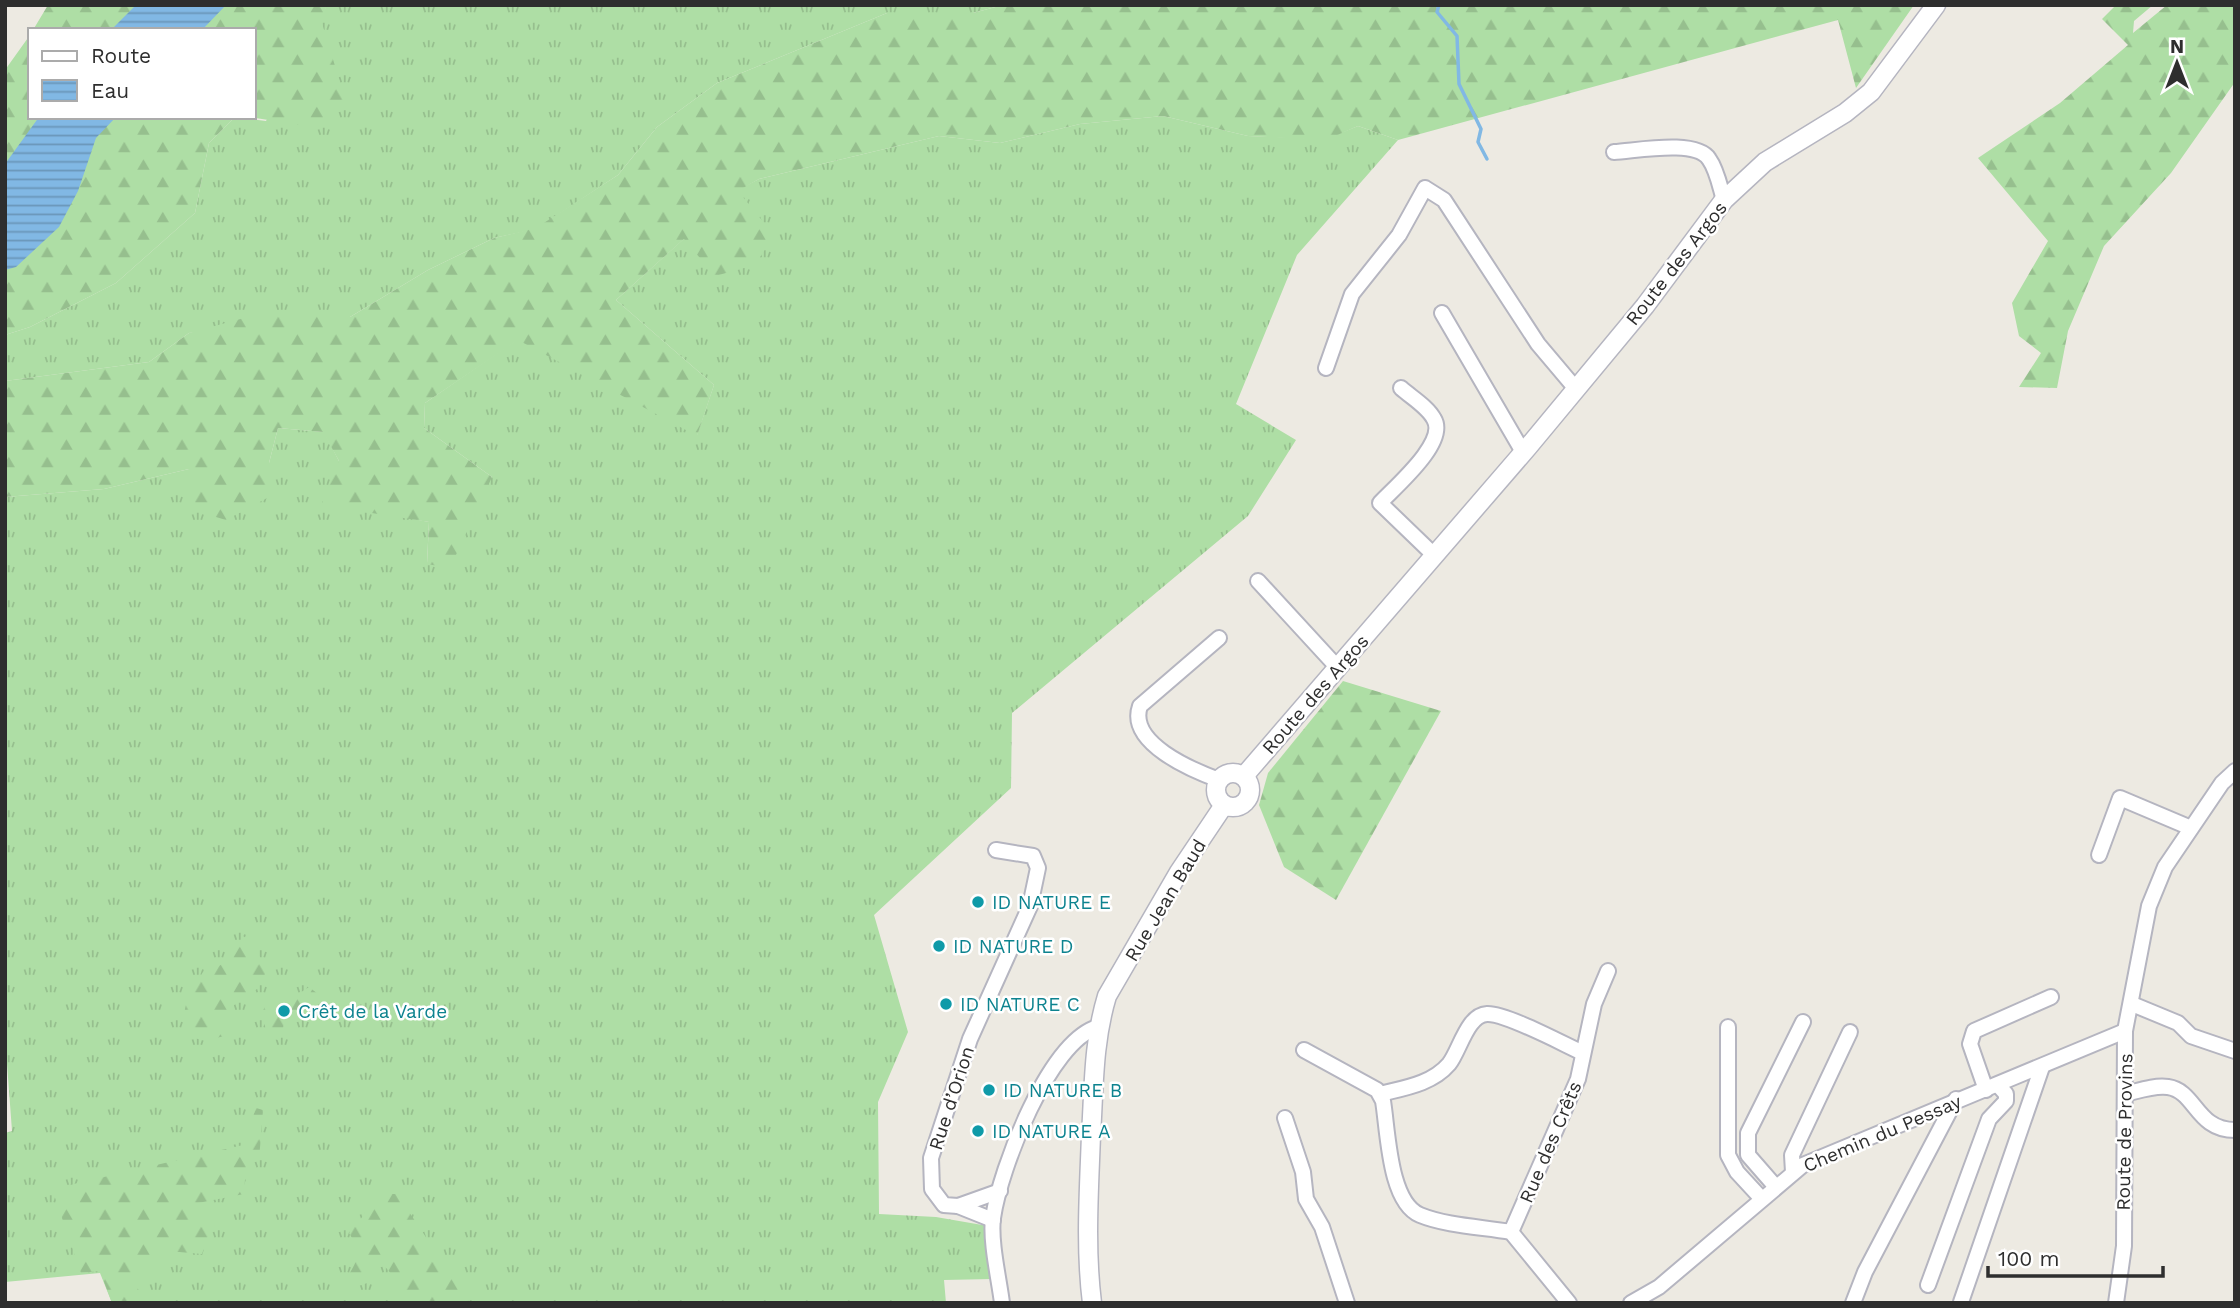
<svg xmlns="http://www.w3.org/2000/svg" width="2240" height="1308" font-family="'Work Sans',sans-serif">
	<style>
		.grass { fill: url(#grass-tufts) }
		.forest { fill: url(#forest-firs) }
		.water { fill: url(#water-rules) }
		.lines { fill: none; stroke-linecap: round; stroke-linejoin: round }
		.stream { stroke: #81b8e4; stroke-width: 3.5 }
		.minor-casing { stroke: #b5b5c0; stroke-width: 18 }
		.tertiary-casing { stroke: #b5b5c0; stroke-width: 21 }
		.minor { stroke: #fff; stroke-width: 14 }
		.tertiary { stroke: #fff; stroke-width: 18 }
		.culture-dot { fill: #0f9aa8; stroke: #fff; stroke-width: 2.5 }
		.labels { text-anchor: middle; stroke-width: 5; stroke-linejoin: round; paint-order: stroke }
		.street-label { font-size: 19px; fill: #2e2e2e; stroke: #fff }
		.culture-label { font-size: 19px; fill: #0d838f; stroke: #fff; text-anchor: start }
	</style>
	<defs>
		<pattern id="grass-tufts" width="24" height="20" patternUnits="userSpaceOnUse" patternTransform="scale(1.75)"><rect width="24" height="20" fill="#aedea5"/><path d="M3 7l-1-3M5 7V3M7 7l1-3M15 17l-1-3M17 17v-4M19 17l1-3" fill="none" stroke="#96bf8e"/></pattern>
		<pattern id="forest-firs" width="22" height="20" patternUnits="userSpaceOnUse" patternTransform="scale(1.75)"><rect width="22" height="20" fill="#aedea5"/><path d="M5 1l3.5 6h-7zM16 11l3.5 6h-7z" fill="#96bf8e"/></pattern>
		<pattern id="water-rules" width="6" height="5" patternUnits="userSpaceOnUse" patternTransform="scale(1.75)"><rect width="6" height="5" fill="#81b8e4"/><path d="M0 2.5h6" fill="none" stroke="#6a96b9"/></pattern>
	</defs>
	<rect width="100%" height="100%" fill="#edeae2"/>
	<g class="grass">
		<polygon points="327,5 1003,5 973,13 887,13 717,83 657,127 618,175 536,229 494,238 428,270 350,317 312,317 189,333 149,362 5,381 5,335 30,327 116,283 195,213 209,143 235,117 266,121"/>
		<polygon points="1163,116 1248,136 1326,139 1358,126 1398,140 1297,255 1236,404 1296,440 1248,516 1012,713 1011,788 874,915 908,1032 878,1102 879,1214 936,1217 988,1226 992,1279 944,1280 946,1303 112,1303 100,1273 5,1282 5,1133 12,1131 5,1037 5,497 104,489 189,469 269,497 269,463 278,428 324,432 339,461 388,514 429,522 427,563 492,477 424,428 425,403 518,339 697,435 714,385 616,300 738,190 759,179 939,136 1000,143 1080,124"/>
	</g>
	<g class="forest">
		<polygon points="48,5 327,5 321,20 346,102 313,127 249,117 254,117 254,30 33,30"/>
		<polygon points="1003,5 1914,5 1856,88 1838,20 1398,140 1358,126 1326,140 1248,136 1163,116 1080,124 1000,143 939,136 759,179 738,191 774,235 755,265 715,276 684,239 616,300 714,385 697,436 518,340 425,403 424,428 492,477 450,568 427,564 429,522 321,505 339,461 323,432 278,428 269,463 269,497 226,520 196,511 189,469 104,489 5,497 5,381 149,362 189,333 259,314 350,317 428,270 494,238 536,228 618,175 657,127 717,83 887,13 973,13"/>
		<polygon points="2116,5 2153,5 2134,21 2133,33 2167,5 2235,5 2235,82 2171,173 2104,246 2068,331 2057,388 2019,387 2041,353 2019,336 2012,303 2048,241 1978,158 2060,103 2128,45 2102,19"/>
		<polygon points="30,35 30,117 235,117 209,143 195,213 116,283 30,327 5,335 5,70"/>
		<polygon points="1343,681 1441,711 1336,900 1284,867 1259,805 1268,773"/>
		<path d="M243,936L252,942L267,971L257,989L234,1005L224,1036L205,1041L184,1035C182,1005 188,996 203,972C225,967 233,955 243,936Z"/>
		<polygon points="309,987 318,994 313,1012 286,1015 280,1041 269,1036 261,1016 267,1001 292,998"/>
		<polygon points="256,1108 263,1110 259,1160 246,1165 244,1194 198,1203 212,1225 202,1254 168,1251 136,1283 143,1303 112,1303 100,1271 81,1273 52,1189 243,1145"/>
		<path d="M374,1194H397L470,1303H409L400,1284L381,1262L370,1282L353,1288L349,1274C360,1258 359,1249 349,1233L363,1216Z"/>
	</g>
	<g class="water">
		<polygon points="136,5 226,5 202,30 111,30"/>
		<polygon points="39,117 116,117 96,138 78,191 59,227 16,267 5,270 5,164"/>
	</g>
	<g class="lines">
		<polyline class="stream" points="1439,5 1437,12 1457,36 1459,84 1481,129 1478,142 1487,159"/>
		<g class="minor-casing">
			<g id="minor">
				<path d="M1614,152C1636,151 1696,139 1709,159C1717,170 1720,187 1724,200"/>
				<polyline points="1442,313 1523,452"/>
				<polyline points="1326,368 1352,294 1399,235 1425,188 1444,200 1538,344 1576,389"/>
				<path d="M1401,388C1411,397 1428,407 1434,419C1448,442 1396,486 1380,503L1435,556"/>
				<polyline points="1258,581 1338,668"/>
				<path d="M1219,780C1192,770 1127,743 1140,706L1219,638"/>
				<polyline points="996,850 1033,856 1038,868 1030,906 970,1039 931,1158 932,1189 944,1205 958,1206 1000,1191"/>
				<polyline points="2099,855 2120,798 2191,828"/>
				<polyline points="2132,1004 2178,1023 2191,1036 2235,1051"/>
				<polyline points="1728,1027 1728,1155 1737,1172 1761,1198"/>
				<path d="M1304,1050L1377,1090L1383,1101C1388,1131 1389,1202 1420,1215C1447,1226 1483,1227 1511,1232L1569,1303"/>
				<polyline points="1986,1090 1970,1044 1974,1031 2051,997"/>
				<path d="M1380,1094C1404,1088 1432,1084 1449,1064C1460,1050 1467,1015 1487,1014C1506,1013 1563,1044 1583,1053"/>
				<path d="M2125,1094C2138,1091 2154,1085 2168,1087C2196,1091 2196,1130 2235,1130"/>
				<polyline points="1285,1118 1303,1172 1306,1199 1322,1227 1347,1303"/>
				<polyline points="1793,1172 1792,1155 1850,1032"/>
				<polyline points="1775,1186 1748,1155 1748,1133 1803,1022"/>
				<polyline points="958,1206 993,1220"/>
				<polyline points="1511,1232 1578,1079 1594,1004 1608,971"/>
				<polyline points="1928,1285 1989,1119 2006,1101 2006,1094 1998,1085"/>
				<polyline points="1961,1302 2042,1067"/>
				<path d="M1002,1303C999,1279 990,1241 993,1218C1000,1169 1049,1041 1098,1027"/>
				<polyline points="1631,1303 1659,1287 1803,1165 2125,1031"/>
				<polyline points="1853,1303 1865,1272 1956,1099"/>
				<polyline points="2116,1303 2124,1246 2125,1031 2149,906 2165,867 2222,783 2235,771"/>
			</g>
		</g>
		<g class="tertiary-casing">
			<g id="tertiary">
				<circle cx="1233" cy="790" r="17"/>
				<polyline points="1244,776 1528,447 1645,306 1724,200 1765,162 1845,113 1871,92 1936,5"/>
				<path d="M1092,1303C1085,1247 1089,1191 1091,1135C1094,1088 1093,1042 1107,996L1179,872L1224,805"/>
			</g>
		</g>
		<use href="#minor" class="minor"/>
		<use href="#tertiary" class="tertiary"/>
	</g>
	<g class="culture-dot">
		<circle cx="978" cy="902" r="7"/>
		<circle cx="939" cy="946" r="7"/>
		<circle cx="946" cy="1004" r="7"/>
		<circle cx="284" cy="1011" r="7"/>
		<circle cx="989" cy="1090" r="7"/>
		<circle cx="978" cy="1131" r="7"/>
	</g>
	<g class="labels">
		<g class="street-label">
			<text transform="translate(1676 263) rotate(-52)" y="7">Route des Argos</text>
			<text transform="translate(1315 694) rotate(-49)" y="7">Route des Argos</text>
			<text transform="translate(1165 900) rotate(-59)" y="7">Rue Jean Baud</text>
			<text transform="translate(951 1098) rotate(-72)" y="7">Rue d’Orion</text>
			<text transform="translate(2124 1132) rotate(-89)" y="7">Route de Provins</text>
			<text transform="translate(1882 1133) rotate(-23)" y="7">Chemin du Pessay</text>
			<text transform="translate(1550 1142) rotate(-67)" y="7">Rue des Crêts</text>
		</g>
		<g class="culture-label">
			<text x="992" y="909">ID NATURE E</text>
			<text x="953" y="953">ID NATURE D</text>
			<text x="960" y="1011">ID NATURE C</text>
			<text x="298" y="1018">Crêt de la Varde</text>
			<text x="1003" y="1097">ID NATURE B</text>
			<text x="992" y="1138">ID NATURE A</text>
		</g>
	</g>
	<rect width="2240" height="1308" fill="none" stroke="#2e2e2e" stroke-width="14"/>
	<rect x="28" y="28" width="228" height="91" fill="#ffffff" stroke="#ababab" stroke-width="2"/>
	<rect x="42" y="51" width="35" height="10" fill="#ffffff" stroke="#ababab" stroke-width="2"/>
	<text x="91" y="63" font-size="21" fill="#2e2e2e">Route</text>
	<rect x="42" y="80" width="35" height="21" fill="url(#water-rules)" stroke="#ababab" stroke-width="2"/>
	<text x="91" y="98" font-size="21" fill="#2e2e2e">Eau</text>
	<g transform="translate(2177 63)" stroke="#ffffff" stroke-width="5" paint-order="stroke">
	<path d="M0-5L12 26L0 18L-12 26Z" fill="#2e2e2e"/>
	<text y="-10" font-size="19" font-weight="bold" text-anchor="middle" fill="#2e2e2e">N</text>
	</g>
	<path d="M1988 1266v10h175v-10" fill="none" stroke="#2e2e2e" stroke-width="3.5"/>
	<text x="1998" y="1266" font-size="21" fill="#2e2e2e" stroke="#ffffff" stroke-width="5" paint-order="stroke">100 m</text>
</svg>
